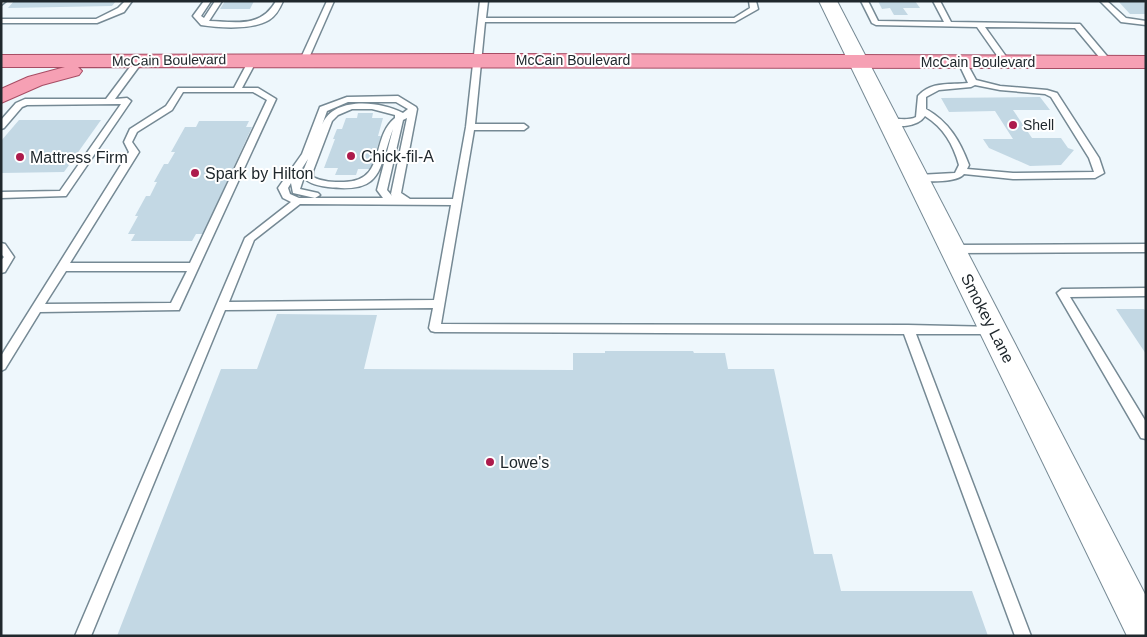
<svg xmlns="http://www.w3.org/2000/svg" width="1147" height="637" font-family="Arial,sans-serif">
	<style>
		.building { fill: #c3d8e4 }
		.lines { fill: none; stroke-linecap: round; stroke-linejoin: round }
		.service-casing { stroke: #758994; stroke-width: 3 }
		.tertiary-casing { stroke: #758994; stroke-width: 2 }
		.primary-casing { stroke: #a74d64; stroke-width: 2 }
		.service { fill: #fff; fill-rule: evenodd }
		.tertiary { fill: #fff; fill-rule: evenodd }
		.primary { fill: #f6a0b4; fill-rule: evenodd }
		.poi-dot { fill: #ad1b4c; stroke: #fff; stroke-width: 2 }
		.labels { text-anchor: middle; stroke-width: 4; stroke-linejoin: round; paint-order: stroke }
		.far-street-label { font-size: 14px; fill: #20282d; stroke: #fff }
		.far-poi-label { font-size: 14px; fill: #20282d; stroke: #fff; text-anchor: start }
		.poi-label { font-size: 16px; fill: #20282d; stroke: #fff; text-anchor: start }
		.street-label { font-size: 16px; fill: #20282d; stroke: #fff }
	</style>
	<rect width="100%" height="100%" fill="#eef7fc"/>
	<g class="building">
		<polygon points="14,1 116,1 112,6 8,8"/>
		<polygon points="225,1 254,1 250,9 220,9"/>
		<polygon points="878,1 915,1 920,8 903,8 908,15 894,15 890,8 882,9"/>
		<polygon points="1118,1 1144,1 1146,14 1130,14"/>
		<polygon points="1040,97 1050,110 1013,110 1032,138 1061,138 1068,148 1074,150 1061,165 1030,166 989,148 983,139 1013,139 995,111 949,112 941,98"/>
		<polygon points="358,113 373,113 372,118 383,118 378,136 381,136 370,169 358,169 356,175 335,175 338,168 324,168 335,139 333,139 337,129 342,129 346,118 357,118"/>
		<polygon points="19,120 101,120 64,172 1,173 1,141"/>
		<polygon points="199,121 249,121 246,127 252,127 203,234 196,234 192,241 131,241 135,234 128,234 138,216 135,216 146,196 150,196 157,182 154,182 164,164 168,164 175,152 171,152 185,127 196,127"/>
		<polygon points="1116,309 1144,309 1146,311 1146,354"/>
		<polygon points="277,314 377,315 364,369 573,370 573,353 605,353 605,351 693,351 694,353 725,353 728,369 774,369 814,554 832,554 841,591 972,591 988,636 117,636 221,369 257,369"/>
	</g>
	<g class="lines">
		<g class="service-casing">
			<g id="service">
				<polygon points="1,1 6,1 1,5"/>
				<polygon points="125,1 132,1 124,12 97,23 1,23 1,19 96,19 118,8"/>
				<path d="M204,1H211L201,16L204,18L215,1H222L209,21C236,22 261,28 276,1H283C280,8 276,16 269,20C252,30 220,28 201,25L193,16Z"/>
				<polygon points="327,1 334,1 308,60 301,62 300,60"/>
				<path d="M480,1H488L486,18H734L750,8L749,1H756L758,9L735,22H485L475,124H524L528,127L524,130H474L441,324L908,325L996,327L998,330L996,333L992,334H916L1031,636H1015L904,334L435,332L431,331L429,328L433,308L225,310L91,636H75L245,238L291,202L283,198L278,188L302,154L320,107L347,97L398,96L416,107L417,109L401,193L410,199H453L466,127ZM348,102H396L408,109L403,113C380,101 333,96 322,125L327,111ZM352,109H372L395,115V118C370,138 387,181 344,182C333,182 323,182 313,177V171L332,121L338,115ZM407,118L391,194L392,196L387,190L403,120ZM393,129L377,190L383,198H315L320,195L318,193L300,189L304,177C308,184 320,186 328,187C384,194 378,169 393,129ZM308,159L304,169L301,170ZM291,183L293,193L315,198H299L290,194L288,188ZM300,204L451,205L434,300L229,302L254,240Z"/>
				<polygon points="861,1 868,1 878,21 944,22 933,1 940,1 951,22 1077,24 1080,24 1112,62 1105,64 1075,28 985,27 1010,62 1006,64 1003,64 977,27 876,25 872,23"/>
				<polygon points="1100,1 1107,1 1126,18 1146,21 1146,25 1121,22"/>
				<path d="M250,58L257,60L242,88H258L276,99L179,310L40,312L5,369L1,371V356L129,152L124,142L130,129L166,106L178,88H234ZM183,92H253L267,100L190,263H70L139,152L132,142L137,132L172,110ZM66,271H187L171,303L45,304Z"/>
				<polygon points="136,59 143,61 115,99 127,98 131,101 66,196 1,198 1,192 60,191 121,104 27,105 22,107 4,128 1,129 1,120 16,103 25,99 106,99"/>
				<path d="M959,60H965L976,80L1000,86L1047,90L1057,93L1099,158L1104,173L1095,178L1013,179L964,174C957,183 925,182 915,180L913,178L918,175L955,173L959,165C953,144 944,128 925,116C918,127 895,129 886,122C894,116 906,122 916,117L918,96C931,81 950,85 968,83L958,62ZM975,85L1000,90L1045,94L1051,97L1089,158L1094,172L1013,173L967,169L969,165C960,141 949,122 926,109V97L939,90L971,87Z"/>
				<polygon points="1,243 5,244 14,257 5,272 1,273 1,260 4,257 1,254"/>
				<polygon points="1146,244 1146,252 953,253 948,249 953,245"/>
				<polygon points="1146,288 1146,296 1070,297 1146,422 1146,439 1141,438 1057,293 1062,289"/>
			</g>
		</g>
		<g class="tertiary-casing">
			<polygon id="tertiary" points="819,1 837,1 1146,596 1146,636 1127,636"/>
		</g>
		<g class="primary-casing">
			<polygon id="primary" points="477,54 1146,56 1146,68 78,67 82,71 79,75 42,85 1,103 1,89 28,77 65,67 1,67 1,55"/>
		</g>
		<use href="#service" class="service"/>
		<use href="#tertiary" class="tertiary"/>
		<use href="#primary" class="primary"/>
	</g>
	<g class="poi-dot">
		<circle cx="1013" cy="125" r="5"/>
		<circle cx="351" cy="156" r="5"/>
		<circle cx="20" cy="157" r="5"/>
		<circle cx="195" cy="173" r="5"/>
		<circle cx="490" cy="462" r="5"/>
	</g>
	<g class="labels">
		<g class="far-street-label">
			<text transform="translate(169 60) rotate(-1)" y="5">McCain Boulevard</text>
			<text x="573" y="65">McCain Boulevard</text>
			<text x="978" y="67">McCain Boulevard</text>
		</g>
		<g class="far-poi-label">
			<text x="1023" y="130">Shell</text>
		</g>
		<g class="poi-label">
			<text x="361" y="162">Chick-fil-A</text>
			<text x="30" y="163">Mattress Firm</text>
			<text x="205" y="179">Spark by Hilton</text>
			<text x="500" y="468">Lowe's</text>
		</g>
		<g class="street-label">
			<text transform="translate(988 318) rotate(63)" y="6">Smokey Lane</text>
		</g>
	</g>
	<rect width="1147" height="637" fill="none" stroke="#20282d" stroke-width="5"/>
</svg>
